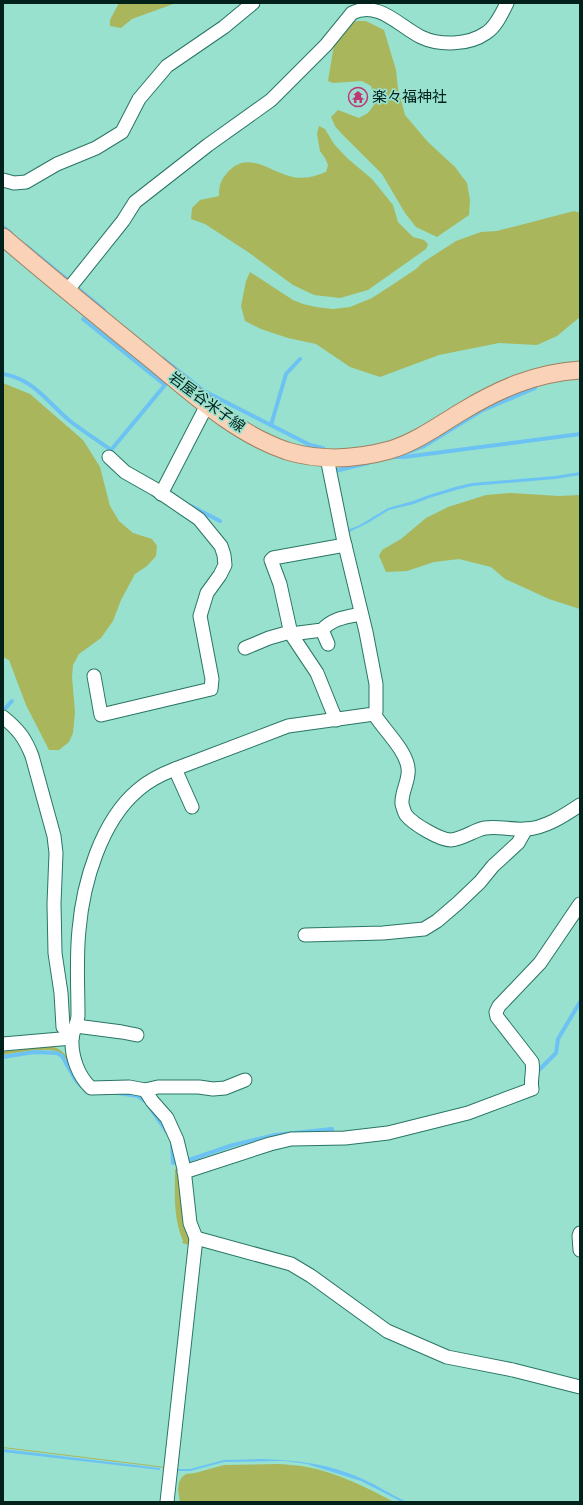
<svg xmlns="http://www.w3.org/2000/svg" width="583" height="1505" font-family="Jost,'Noto Sans JP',sans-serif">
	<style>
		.green { fill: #aab65c }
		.water { fill: #6dc2f4 }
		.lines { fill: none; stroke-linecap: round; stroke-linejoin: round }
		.stream { stroke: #6dc2f4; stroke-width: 4 }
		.minor-casing { stroke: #2a7565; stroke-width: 15 }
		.major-casing { stroke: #a08161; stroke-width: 19 }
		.minor { stroke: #fff; stroke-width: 13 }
		.major { stroke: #f9d2b7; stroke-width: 17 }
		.labels { text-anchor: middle; stroke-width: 3.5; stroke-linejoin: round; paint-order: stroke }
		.poi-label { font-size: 15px; fill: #02211a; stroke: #97e1ce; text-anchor: start }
		.street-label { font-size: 15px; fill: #02211a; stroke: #97e1ce }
	</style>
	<rect width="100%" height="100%" fill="#97e1ce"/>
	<g class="green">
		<polygon points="119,3 176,3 132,19 121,28 110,26 110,20"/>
		<polygon points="357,21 366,21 384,30 396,70 398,89 405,115 428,142 455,167 467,183 470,200 469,215 437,237 416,227 405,213 382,174 340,132 335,126 331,117 338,110 359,118 368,113 377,101 371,86 362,81 333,83 328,81 335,39 350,24"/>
		<path d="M319,126L325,129L334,144L347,158L372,179L393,205L398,222L413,237L424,240L428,244L426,249L368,290L340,298L314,295L293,285L248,252L205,224L191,219L192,208L200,200L219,196C219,186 220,181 227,173C247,150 267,170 289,176C301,180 314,177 326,172L328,165L325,158L320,151L317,134Z"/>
		<polygon points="574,211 580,213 580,317 557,336 537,345 499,343 439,355 380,377 350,367 316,344 288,338 261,329 245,321 241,306 246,281 250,272 293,300 303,304 316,307 333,309 350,307 372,298 389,287 416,269 422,263 456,241 481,232 497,231"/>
		<polygon points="3,383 30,394 83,440 100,467 110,506 119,521 133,533 152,539 157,546 156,556 147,566 135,574 121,600 113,621 101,638 79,654 73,665 72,677 75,712 73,733 69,742 59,750 49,750 26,705 9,660 3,657"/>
		<polygon points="511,493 559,496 580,495 580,609 549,599 505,579 491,567 459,559 434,562 407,571 386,572 379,556 382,550 401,539 426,518 448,507 486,495"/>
		<path d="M50,1046C75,1051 69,1077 87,1088C99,1095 122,1089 136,1092C152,1096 174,1131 177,1147C178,1152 178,1157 179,1162L175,1164C174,1155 175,1145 171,1136C164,1122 153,1110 144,1098L139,1094C123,1092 102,1095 87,1089C82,1087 76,1079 73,1074C69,1068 67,1060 63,1055C55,1045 15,1053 3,1055V1047Z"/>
		<path d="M175,1169H178L183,1211L190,1245L182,1243L183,1241C173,1216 175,1195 175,1169Z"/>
		<polygon points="3,1447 166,1467 166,1468 3,1448"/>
		<path d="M279,1464C288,1465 298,1465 307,1467C338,1473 366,1487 394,1502H180L178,1490L179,1482L182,1477L186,1474L195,1473L224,1465Z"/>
	</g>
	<g class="water">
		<polygon points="580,472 580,475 555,479 472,486 456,490 429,498 414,504 389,510 366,524 349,532 346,532 347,527 350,529 360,525 388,508 413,501 429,495 455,487 472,483 555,476"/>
		<polygon points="3,1449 160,1468 160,1470 3,1452"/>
		<path d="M261,1459C296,1460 331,1464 363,1479C378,1486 392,1495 407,1502H402L361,1481L307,1464L285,1461L224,1462L190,1471H176V1469H190L224,1460Z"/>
	</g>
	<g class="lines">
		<g class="stream">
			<polyline points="3,227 11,233"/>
			<polyline points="25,245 104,310"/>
			<polyline points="83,319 165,385 111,450"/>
			<polyline points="162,358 204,391 310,445 323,448"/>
			<path d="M3,374C34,379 48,403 70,421C83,431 97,440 111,450L113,455"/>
			<polyline points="271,425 286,374 300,359"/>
			<polyline points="402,454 424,446 481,411 535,388"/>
			<polyline points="392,457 404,457 580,434"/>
			<polyline points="335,471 368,463"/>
			<polyline points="189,505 220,521"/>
			<polyline points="3,710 4,710 12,701"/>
			<polyline points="3,1057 34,1052 57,1053 62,1056 75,1079 81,1086"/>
			<polyline points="537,1072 556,1053 558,1039 580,1002"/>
			<polyline points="118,1093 138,1096 145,1101"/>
			<polyline points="149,1106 167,1132"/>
			<polyline points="172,1146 173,1163"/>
			<polyline points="189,1160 233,1145 275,1135 332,1129"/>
		</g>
		<g class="minor-casing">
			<g id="minor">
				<polyline points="3,180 14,183 26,182 57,164 96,148 122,132 139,99 167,66 224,27 253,3"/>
				<path d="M67,291L123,221L135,202L208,145L271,100L326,45L352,13C378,0 399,26 421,37C440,46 469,45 486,33C496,27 502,13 507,3"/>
				<polyline points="161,494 207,405"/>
				<polyline points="322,630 328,644"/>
				<path d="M291,634L322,630C333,618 346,617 361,614"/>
				<polyline points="245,648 269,638 290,632"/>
				<polyline points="94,676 101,715 211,689 212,679 200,616 207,593 220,575 225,565 224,555 221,546 199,519 155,489 125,472 109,457"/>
				<path d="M374,714C384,730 406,750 408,768C410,780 401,791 402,804C403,807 404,812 406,815C413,824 440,840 451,840C463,839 474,830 485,828C498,826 512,830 525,829C544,829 565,815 580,805"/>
				<path d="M3,717C18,729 25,738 32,756L54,836L56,853L54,904L55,953L61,993L63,1027L72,1038"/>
				<polyline points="336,720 317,673 291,634 280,584 271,560 273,558 345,545"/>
				<polyline points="175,769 192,807"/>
				<polyline points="305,935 383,933 424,929 437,921 458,903 480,882 493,866 518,843 526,829"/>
				<polyline points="76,1026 122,1032 137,1035"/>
				<polyline points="3,1044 72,1038"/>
				<polyline points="145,1090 158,1087 199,1087 213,1089 225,1088 245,1080"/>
				<path d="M184,1172L270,1144L291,1139L345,1138L388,1133L468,1113L532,1089C530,1079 534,1072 532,1062L497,1017L496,1012L499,1006L540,963L580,904"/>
				<polyline points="580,1233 579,1236 580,1250"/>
				<polyline points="196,1238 291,1264 311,1276 387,1331 447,1357 513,1370 580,1387"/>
				<path d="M167,1502L196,1238L190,1223L184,1169L177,1140L167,1118L152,1101L145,1090L129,1087L91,1088C78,1076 71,1056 72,1038C73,1030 78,1023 78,1015C78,986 76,958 79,930C83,883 101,821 138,790C149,780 162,774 175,769L288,726L374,714L376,712V684L366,632L343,537L327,458"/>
			</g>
		</g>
		<g class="major-casing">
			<path id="major" d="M3,237C51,278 100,318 148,357C191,392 234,433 287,451C320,461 357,459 390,450C416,442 438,426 461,412C499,389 535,373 580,370"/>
		</g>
		<use href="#minor" class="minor"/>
		<use href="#major" class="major"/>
	</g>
	<defs>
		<g id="temple-ring" transform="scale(1)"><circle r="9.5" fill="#97e1ce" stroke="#be3777" stroke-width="1.5"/><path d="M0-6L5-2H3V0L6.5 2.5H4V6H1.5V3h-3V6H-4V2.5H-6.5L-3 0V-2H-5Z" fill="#be3777"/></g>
	</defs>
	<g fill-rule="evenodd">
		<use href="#temple-ring" x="358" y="97"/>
	</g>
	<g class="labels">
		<g class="poi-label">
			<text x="372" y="102">楽々福神社</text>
		</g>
		<g class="street-label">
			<text transform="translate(207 402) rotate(36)" y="5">岩屋谷米子線</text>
		</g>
	</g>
	<rect width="583" height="1505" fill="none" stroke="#02211a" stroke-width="8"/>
</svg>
